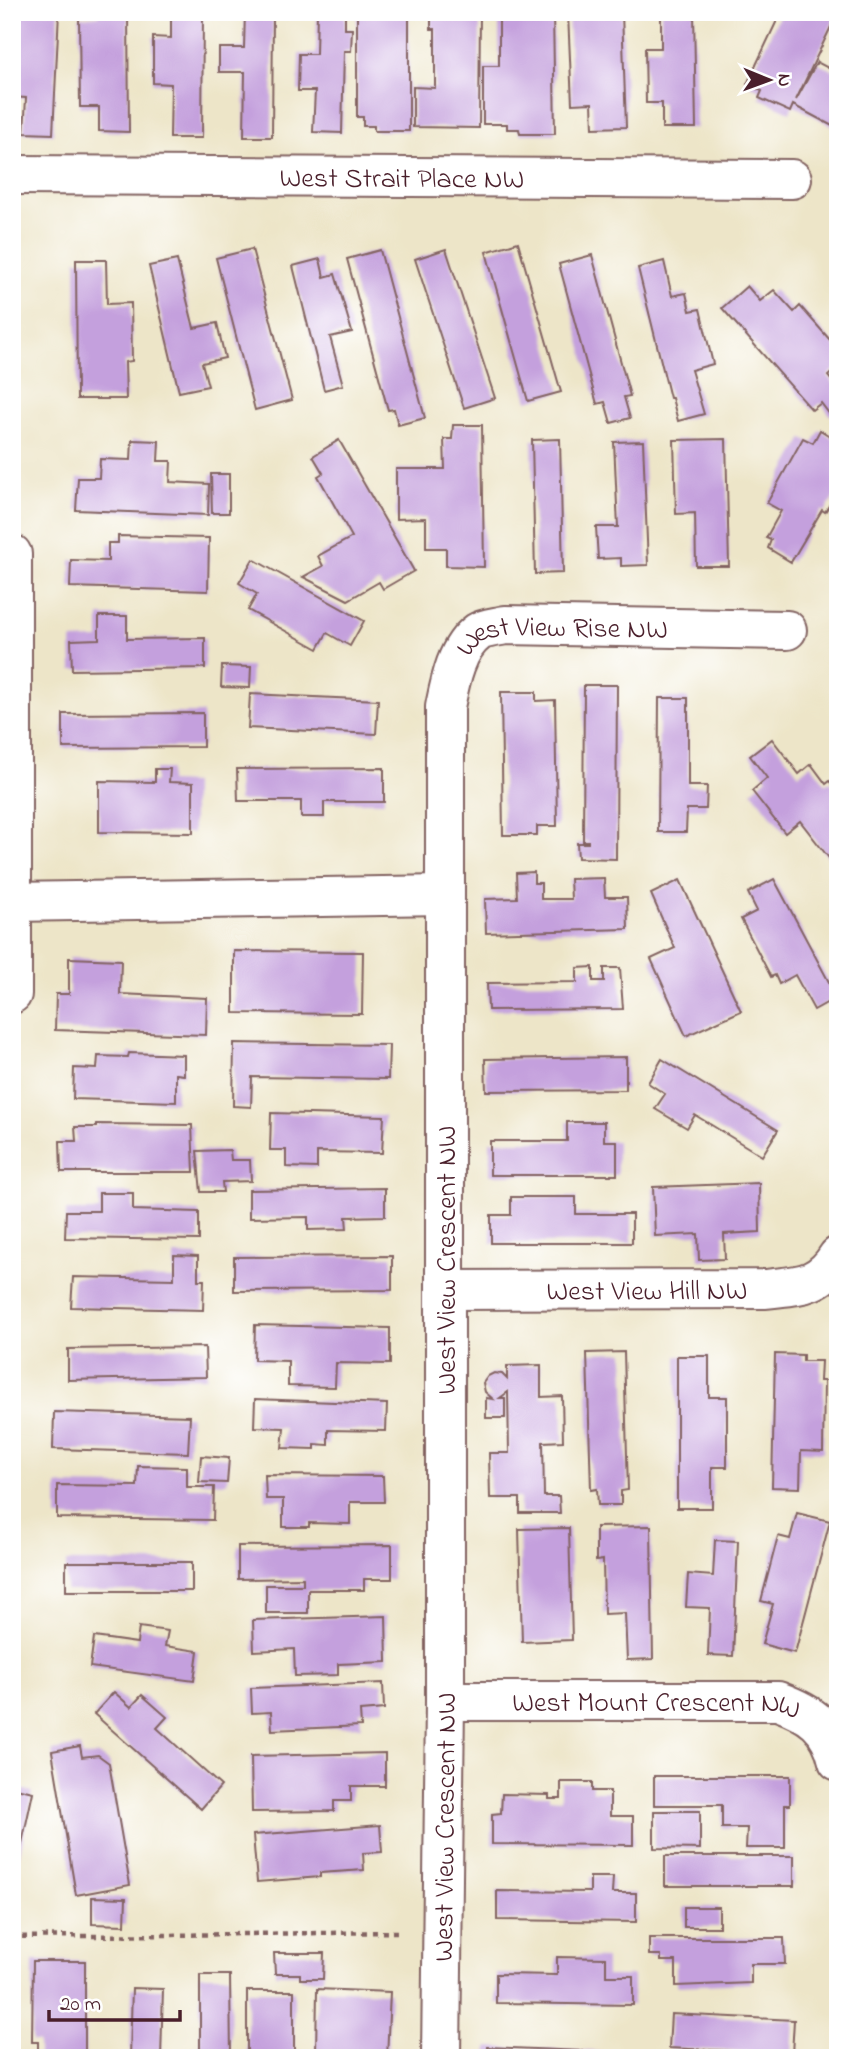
<svg xmlns="http://www.w3.org/2000/svg" width="850" height="2070" font-family="'Indie Flower',sans-serif">
	<style>
		.building { fill: #c4a0dd }
		.lines { fill: none; stroke-linecap: round; stroke-linejoin: round }
		.minor-casing { stroke: #836462; stroke-width: 42 }
		.path { stroke: #836462; stroke-width: 4.5; stroke-dasharray: 5 5; stroke-linecap: butt }
		.minor { stroke: #fff; stroke-width: 38 }
		.labels { text-anchor: middle; stroke-width: 7; stroke-linejoin: round; paint-order: stroke }
		.street-label { font-size: 28px; fill: #4a1f2b; stroke: #fff }
	</style>
	<rect width="100%" height="100%" fill="#fff"/>
	<filter id="ink" filterUnits="userSpaceOnUse"><feTurbulence type="fractalNoise" baseFrequency=".0143" numOctaves="2"/><feDisplacementMap in="SourceGraphic" scale="14" xChannelSelector="R" yChannelSelector="G"/><feConvolveMatrix kernelMatrix="1 2 1 2 8 2 1 2 1" color-interpolation-filters="sRGB"/></filter>
	<filter id="wash" filterUnits="userSpaceOnUse"><feTurbulence type="fractalNoise" baseFrequency=".00686" numOctaves="4" result="noise"/><feDisplacementMap in="SourceGraphic" scale="28" xChannelSelector="R" yChannelSelector="G"/><feGaussianBlur stdDeviation="1.57" result="paint"/><feColorMatrix in="noise" values="0 0 0 0 0 0 0 0 0 0 0 0 0 0 0 0 0 1.4 0 .05"/><feComposite in="paint" operator="in"/></filter>
	<g filter="url(#wash)">
		<rect width="100%" height="100%" fill="#ede5c8"/>
		<g id="blocks">
			<g class="building">
				<polygon points="12,12 59,12 53,134 24,133 26,98 12,97"/>
				<polygon points="99,12 128,12 129,132 99,131 99,107 80,107 79,17 99,16"/>
				<polygon points="171,12 203,12 202,138 170,138 171,84 153,83 153,37 171,38"/>
				<polygon points="245,12 273,12 272,137 244,137 245,72 219,72 219,48 244,48"/>
				<polygon points="317,12 345,12 345,29 352,29 351,51 344,51 342,133 313,132 315,91 298,91 299,54 316,54"/>
				<polygon points="357,12 409,12 409,131 374,131 374,126 363,126 363,117 357,117"/>
				<polygon points="431,12 480,12 479,128 413,127 413,87 435,88 435,29 431,29"/>
				<polygon points="499,12 553,12 555,134 520,134 519,129 507,129 507,124 483,124 483,66 499,66"/>
				<polygon points="590,12 622,12 626,127 593,128 592,103 572,104 568,14"/>
				<polygon points="661,12 694,12 696,128 662,128 662,103 646,103 645,48 661,48"/>
				<polygon points="781,12 838,12 796,100 817,62 838,73 838,129 793,105 790,112 759,98 762,91 747,84"/>
				<polygon points="518,242 561,392 528,401 486,252"/>
				<polygon points="252,249 292,400 255,410 216,258"/>
				<polygon points="446,249 495,398 464,408 415,259"/>
				<polygon points="380,250 425,418 398,425 394,409 388,410 347,259"/>
				<polygon points="592,255 630,396 624,397 630,418 611,423 605,402 597,404 559,264"/>
				<polygon points="320,259 324,277 335,274 352,332 330,337 343,385 324,390 293,266"/>
				<polygon points="76,260 106,260 107,304 131,303 132,361 125,362 126,399 77,399"/>
				<polygon points="177,260 194,328 217,323 225,358 202,363 208,386 179,392 149,266"/>
				<polygon points="664,261 672,296 686,293 690,311 700,309 713,364 691,370 704,414 678,421 672,398 670,398 638,268"/>
				<polygon points="747,286 760,301 774,290 794,312 800,306 838,349 838,367 828,376 837,387 834,390 838,394 838,410 831,416 821,403 812,410 722,308"/>
				<polygon points="453,425 482,425 484,567 446,566 446,548 426,548 426,518 396,519 396,469 445,469 444,439 452,439"/>
				<polygon points="820,430 838,441 838,491 825,512 822,510 791,562 768,548 771,540 766,538 781,511 767,503 803,438 813,443"/>
				<polygon points="560,439 563,573 535,574 532,440"/>
				<polygon points="726,439 729,566 696,566 695,513 676,514 674,440"/>
				<polygon points="132,440 159,441 158,461 171,461 170,482 209,484 208,515 76,510 78,478 99,478 100,459 131,460"/>
				<polygon points="339,440 414,571 383,589 379,582 348,600 303,577 323,566 318,556 352,537 318,476 323,473 313,456"/>
				<polygon points="643,441 648,565 621,566 621,558 598,559 596,527 618,527 614,442"/>
				<polygon points="211,474 229,474 229,513 212,513"/>
				<polygon points="118,536 209,538 208,591 70,587 71,560 108,561 108,543 118,543"/>
				<polygon points="253,559 364,621 350,646 327,633 318,649 248,610 257,594 239,583"/>
				<polygon points="99,616 127,616 127,639 205,638 205,668 72,670 71,640 99,639"/>
				<polygon points="222,666 251,667 250,688 221,687"/>
				<polygon points="584,685 617,685 616,859 578,858 577,843 588,843 588,841 583,841"/>
				<polygon points="501,692 536,692 536,701 555,700 557,826 537,826 537,835 503,835"/>
				<polygon points="250,694 378,700 376,734 248,728"/>
				<polygon points="659,698 688,698 688,786 707,786 706,809 687,809 686,832 658,832"/>
				<polygon points="203,713 203,747 63,748 63,714"/>
				<polygon points="772,739 799,774 811,764 826,784 830,781 838,791 838,858 832,862 800,821 785,833 752,791 767,778 750,756"/>
				<polygon points="384,768 384,802 324,802 324,817 301,817 301,801 238,801 237,769"/>
				<polygon points="155,769 170,769 169,782 193,783 193,833 99,832 99,781 155,782"/>
				<polygon points="534,872 534,883 541,883 541,899 571,899 570,879 604,878 605,897 627,897 628,929 486,933 485,899 517,898 516,873"/>
				<polygon points="774,879 837,997 814,1010 795,975 779,984 775,975 771,977 741,919 757,911 748,893"/>
				<polygon points="680,880 741,1011 686,1036 651,959 675,948 651,894"/>
				<polygon points="234,951 363,952 362,1014 234,1013"/>
				<polygon points="69,958 121,960 120,994 207,998 206,1035 55,1030 56,994 69,994"/>
				<polygon points="593,967 593,981 604,981 604,968 620,968 623,1009 488,1010 487,983 577,982 577,968"/>
				<polygon points="234,1043 389,1045 388,1079 252,1077 251,1107 233,1106"/>
				<polygon points="129,1053 184,1055 184,1075 176,1074 176,1102 73,1099 74,1068 97,1069 98,1056 128,1057"/>
				<polygon points="626,1057 626,1090 486,1091 485,1059"/>
				<polygon points="662,1059 778,1130 762,1156 695,1115 687,1128 655,1109 665,1094 648,1083"/>
				<polygon points="271,1113 384,1116 382,1153 317,1152 317,1168 286,1167 286,1150 270,1150"/>
				<polygon points="567,1122 604,1122 604,1141 617,1141 617,1175 490,1175 490,1141 567,1141"/>
				<polygon points="97,1124 192,1125 194,1172 61,1172 60,1141 76,1141 75,1127 97,1127"/>
				<polygon points="230,1150 231,1160 250,1160 251,1181 222,1182 223,1192 201,1192 197,1151"/>
				<polygon points="759,1183 760,1232 724,1234 725,1259 699,1260 698,1234 655,1236 653,1187"/>
				<polygon points="385,1188 385,1216 346,1217 347,1229 308,1230 308,1217 249,1218 249,1190"/>
				<polygon points="99,1193 133,1193 133,1210 199,1212 199,1240 65,1238 66,1211 99,1211"/>
				<polygon points="511,1197 576,1197 576,1214 632,1214 632,1243 491,1243 491,1215 511,1215"/>
				<polygon points="174,1255 198,1256 198,1280 204,1280 203,1310 71,1307 73,1277 174,1279"/>
				<polygon points="392,1256 392,1290 234,1291 234,1257"/>
				<polygon points="255,1325 390,1328 390,1364 336,1363 335,1387 288,1386 288,1361 254,1360"/>
				<polygon points="205,1347 206,1377 68,1380 68,1349"/>
				<polygon points="624,1352 628,1490 621,1491 621,1505 598,1505 597,1489 591,1490 587,1353"/>
				<polygon points="775,1354 803,1355 803,1361 821,1361 820,1381 824,1381 823,1452 801,1451 800,1488 772,1487"/>
				<polygon points="677,1356 709,1356 709,1397 727,1397 727,1467 712,1467 712,1508 677,1508"/>
				<polygon points="541,1365 541,1397 562,1396 563,1441 543,1442 544,1496 559,1496 560,1513 520,1513 520,1498 490,1498 489,1453 509,1453 508,1392 500,1398 505,1398 505,1418 486,1418 486,1398 493,1399 485,1392 483,1383 488,1376 494,1373 502,1374 507,1379 507,1366"/>
				<polygon points="255,1399 387,1404 386,1431 328,1430 328,1445 315,1444 315,1449 282,1448 284,1428 254,1427"/>
				<polygon points="54,1412 190,1416 188,1453 53,1449"/>
				<polygon points="201,1456 229,1458 227,1483 199,1482"/>
				<polygon points="138,1466 187,1467 187,1487 214,1487 213,1520 57,1518 57,1485 137,1486"/>
				<polygon points="265,1475 383,1476 384,1502 350,1502 350,1524 309,1523 309,1527 283,1527 283,1499 266,1499"/>
				<polygon points="797,1513 830,1521 795,1653 762,1644 773,1604 761,1601 778,1536 790,1539"/>
				<polygon points="651,1526 653,1659 627,1660 625,1613 604,1614 603,1560 596,1561 596,1527"/>
				<polygon points="569,1528 572,1640 522,1642 519,1529"/>
				<polygon points="715,1540 738,1541 733,1656 708,1655 710,1608 686,1607 688,1574 713,1576"/>
				<polygon points="392,1545 392,1579 364,1579 364,1590 308,1590 308,1613 266,1613 266,1585 303,1585 303,1578 238,1579 238,1546"/>
				<rect x="66" y="1562" width="126" height="29"/>
				<polygon points="386,1616 387,1662 338,1664 338,1675 295,1676 294,1649 254,1651 253,1620"/>
				<polygon points="139,1627 168,1631 165,1646 198,1651 194,1681 90,1667 94,1637 137,1643"/>
				<polygon points="383,1683 384,1709 360,1711 361,1726 272,1730 271,1712 252,1713 251,1688"/>
				<polygon points="114,1692 131,1707 142,1695 167,1717 157,1728 221,1786 201,1809 94,1714"/>
				<polygon points="80,1746 82,1757 98,1755 109,1763 130,1885 76,1895 52,1751"/>
				<polygon points="385,1753 385,1786 351,1786 351,1801 334,1801 334,1811 252,1812 251,1756"/>
				<polygon points="654,1776 790,1776 790,1805 785,1805 785,1848 746,1848 747,1828 722,1828 722,1805 654,1805"/>
				<polygon points="561,1782 592,1782 592,1791 610,1791 610,1816 633,1816 633,1845 492,1844 492,1814 501,1813 502,1794 549,1795 549,1799 561,1799"/>
				<polygon points="12,1787 33,1792 13,1885 12,1885"/>
				<polygon points="654,1811 700,1811 700,1849 654,1848"/>
				<polygon points="380,1825 382,1852 363,1853 364,1870 320,1873 320,1877 257,1882 253,1835"/>
				<rect x="665" y="1856" width="129" height="30"/>
				<polygon points="590,1877 613,1877 612,1893 636,1893 636,1922 497,1920 497,1891 590,1892"/>
				<polygon points="92,1897 126,1898 125,1925 92,1924"/>
				<rect x="684" y="1907" width="35" height="20"/>
				<polygon points="649,1938 784,1938 785,1964 751,1964 751,1983 676,1986 676,1961 661,1961 661,1955 649,1955"/>
				<polygon points="274,1953 324,1953 323,1979 300,1979 300,1974 275,1974"/>
				<polygon points="557,1957 606,1958 606,1976 633,1976 633,2005 496,2003 496,1974 557,1975"/>
				<polygon points="33,1961 85,1961 85,2058 38,2058 38,2042 32,2042"/>
				<polygon points="200,1975 230,1975 231,2058 200,2058"/>
				<polygon points="132,1988 163,1989 161,2058 130,2058"/>
				<polygon points="317,1989 390,1992 387,2058 334,2058 334,2055 316,2054"/>
				<rect x="247" y="1991" width="47" height="67"/>
				<polygon points="671,2014 794,2020 792,2054 669,2048"/>
				<polygon points="488,2047 628,2053 628,2058 487,2058"/>
			</g>
		</g>
	</g>
	<g filter="url(#ink)">
		<use href="#blocks" fill-opacity="0" stroke="#836462" stroke-width="2"/>
		<g class="lines">
			<g class="minor-casing">
				<g id="minor">
					<path id="s1" d="M12,175L792,179"/>
					<polyline points="12,554 12,994"/>
					<polyline points="12,902 444,895"/>
					<path id="s2" d="M446,1290L766,1289C798,1285 819,1287 838,1256"/>
					<path id="s3" d="M445,1701H778C811,1713 830,1726 838,1761"/>
					<path id="s4" d="M441,2058L445,1701V707C450,682 456,648 478,632C484,628 497,627 505,625L787,630"/>
				</g>
			</g>
			<polyline class="path" points="12,1937 400,1932"/>
			<use href="#minor" class="minor"/>
		</g>
	</g>
	<g class="labels">
		<g class="street-label">
			<text dy="10" stroke="none"><textPath href="#s1" startOffset="390">West Strait Place NW</textPath></text>
			<text dy="10" stroke="none"><textPath href="#s4" startOffset="1517">West View Rise NW</textPath></text>
			<text transform="translate(445 1260) rotate(-90)" y="10">West View Crescent NW</text>
			<text dy="10" stroke="none"><textPath href="#s2" startOffset="201">West View Hill NW</textPath></text>
			<text dy="10" stroke="none"><textPath href="#s3" startOffset="212">West Mount Crescent NW</textPath></text>
			<text dy="10" stroke="none"><textPath href="#s4" startOffset="231">West View Crescent NW</textPath></text>
		</g>
	</g>
	<rect width="850" height="2070" fill="none" stroke="#fff" stroke-width="42"/>
	<g transform="translate(769 80) rotate(91)" stroke="#ffffff" stroke-width="5" paint-order="stroke">
	<path d="M0-5L12 26L0 18L-12 26Z" fill="#4a1f2b"/>
	<text y="-10" font-size="19" font-weight="bold" text-anchor="middle" fill="#4a1f2b">N</text>
	</g>
	<path d="M49 2010v10h131v-10" fill="none" stroke="#4a1f2b" stroke-width="3.5"/>
	<text x="60" y="2010" font-size="21" fill="#4a1f2b" stroke="#ffffff" stroke-width="5" paint-order="stroke">20 m</text>
</svg>
